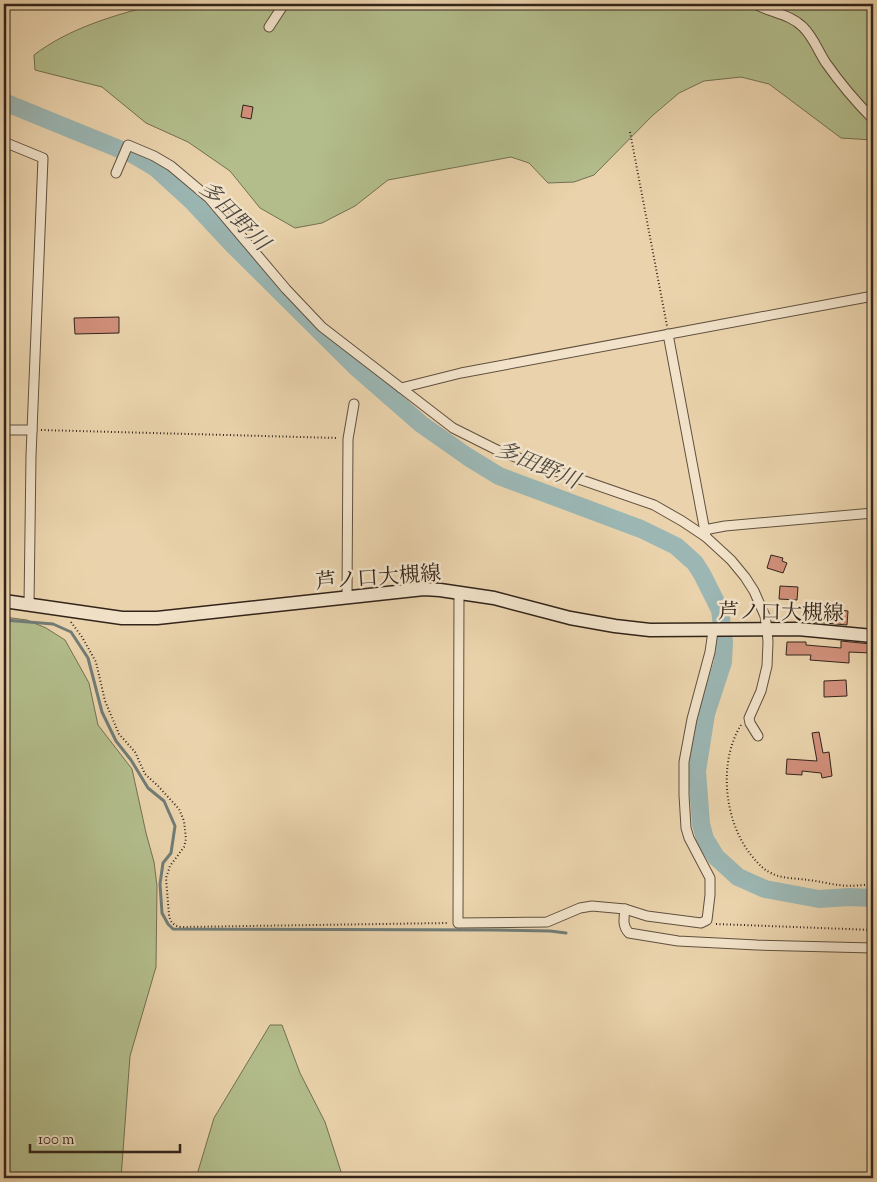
<svg xmlns="http://www.w3.org/2000/svg" width="877" height="1182" font-family="'Sorts Mill Goudy','Noto Serif JP',serif">
	<style>
		.green { fill: #b3bd8c; stroke: #727053 }
		.lines { fill: none; stroke-linecap: round; stroke-linejoin: round }
		.stream { stroke: #717c76; stroke-width: 3 }
		.river { stroke: #9bb6b3; stroke-width: 18 }
		.building { fill: #d18f7a; stroke: #32241a }
		.street-casing { stroke: #60503e; stroke-width: 11 }
		.secondary-casing { stroke: #32241a; stroke-width: 15 }
		.path { stroke: #32241a; stroke-width: 2; stroke-dasharray: 1 2.5; stroke-linecap: butt }
		.street { stroke: #f1e2c9; stroke-width: 9 }
		.secondary { stroke: #f1e2c9; stroke-width: 12 }
		.labels { text-anchor: middle; stroke-width: 5; stroke-linejoin: round; paint-order: stroke }
		.street-label { font-size: 21px; fill: #32241a; stroke: #f1e2c9 }
		.water-label { font-size: 22px; font-style: italic; fill: #4c4840; stroke: #f1e2c9 }
	</style>
	<rect width="100%" height="100%" fill="#ead3ac"/>
	<filter id="stains"><feTurbulence type="fractalNoise" baseFrequency=".004" numOctaves="4"/><feColorMatrix values="0 0 0 0 .2 0 0 0 0 .09 0 0 0 0 .02 0 0 0 .5 -.17"/></filter>
	<radialGradient id="worn" r=".72"><stop offset=".6" stop-color="#630" stop-opacity="0"/><stop offset="1" stop-color="#630" stop-opacity=".3"/></radialGradient>
	<g class="green">
		<path d="M158,4H873V140L841,138L769,84L741,77L704,81L679,93L652,116L594,175L574,182L548,183L529,163L511,157L388,180L355,206L322,223L295,228L260,208L230,171L188,142L146,123L102,87L35,70L34,55C69,28 115,15 158,4Z"/>
		<polygon points="4,617 27,620 46,628 65,640 89,683 98,725 132,769 146,833 154,862 157,886 156,967 130,1056 121,1178 4,1178"/>
		<polygon points="270,1025 282,1025 300,1073 325,1122 343,1178 196,1178 214,1118"/>
	</g>
	<g class="lines">
		<polyline class="stream" points="4,620 53,624 71,632 88,658 102,712 116,741 131,760 148,788 164,801 175,826 171,853 163,863 160,884 162,913 168,924 173,929 495,930 550,931 566,933"/>
		<polyline class="river" points="4,102 134,155 156,168 192,201 234,246 357,368 421,424 468,457 499,476 641,529 676,546 695,563 702,574 720,610 724,642 723,662 706,714 697,771 701,824 705,839 716,857 738,877 765,889 819,899 849,897 873,898"/>
	</g>
	<g class="building">
		<polygon points="243,105 253,107 251,119 241,117"/>
		<polygon points="119,317 119,333 75,334 74,318"/>
		<polygon points="771,555 783,558 782,561 787,563 783,573 767,568"/>
		<polygon points="780,586 798,587 797,600 779,599"/>
		<polygon points="823,608 848,611 847,625 814,622 814,613 822,614"/>
		<polygon points="841,641 871,644 871,653 849,652 849,663 810,660 811,655 786,655 787,642 806,642 806,645 841,648"/>
		<polygon points="846,680 847,696 824,697 824,681"/>
		<polygon points="819,732 823,753 829,752 832,776 822,778 821,773 802,771 802,775 786,774 787,759 817,761 812,733"/>
	</g>
	<g class="lines">
		<g class="street-casing">
			<g id="street">
				<path d="M755,4C771,13 790,14 803,27C814,38 818,51 826,63C840,83 856,102 873,119"/>
				<polyline points="269,27 284,4"/>
				<polyline points="4,142 43,158 31,456 29,605"/>
				<polyline points="116,173 128,145 154,156 171,166 209,198 286,289 322,327 453,428 501,452 654,505 682,521 706,537 731,560 745,577 754,591 765,616 767,629 768,642 767,666 761,691 749,718 750,723 758,736"/>
				<polyline points="668,334 706,537"/>
				<polyline points="401,388 461,373 873,296"/>
				<polyline points="4,430 32,430"/>
				<polyline points="704,530 725,526 873,513"/>
				<polyline points="459,592 458,923 547,922 580,908 592,906 625,909 647,916 701,923 707,920 710,895 710,878 689,838 686,828 684,795 684,762 692,719 710,652 713,631"/>
				<polyline points="347,597 348,439 354,404"/>
				<path d="M625,909C624,918 622,926 629,933L678,941L757,945L873,948"/>
			</g>
		</g>
		<g class="secondary-casing">
			<polyline id="secondary" points="4,601 122,618 157,618 424,589 440,590 494,598 570,618 615,626 650,630 798,629 873,636"/>
		</g>
		<g class="path">
			<polyline points="630,132 667,326"/>
			<polyline points="41,430 338,438"/>
			<path d="M71,622L82,637L96,662L105,701L119,734L135,752L145,774L158,786L179,809L184,821L186,839L184,847L170,866L166,878L169,915C170,921 173,926 181,927L449,923"/>
			<path d="M741,725C718,762 724,821 751,855C757,862 762,869 771,873C782,879 796,878 808,880C819,881 829,884 839,885C850,887 862,885 873,884"/>
			<polyline points="716,924 873,930"/>
		</g>
		<use href="#street" class="street"/>
		<use href="#secondary" class="secondary"/>
	</g>
	<g class="labels">
		<g class="street-label">
			<text transform="translate(378 577) rotate(-4)" y="7">芦ノ口大槻線</text>
			<text transform="translate(781 612) rotate(1)" y="7">芦ノ口大槻線</text>
		</g>
		<g class="water-label">
			<text transform="translate(235 215) rotate(45)" y="8">多田野川</text>
			<text transform="translate(538 464) rotate(23)" y="8">多田野川</text>
		</g>
	</g>
	<rect width="877" height="1182" fill="none" stroke="#ead3ac" stroke-width="20"/>
	<rect x="5" y="5" width="867" height="1172" fill="none" stroke="#32241a" stroke-width="2.5"/>
	<rect x="10" y="10" width="857" height="1162" fill="none" stroke="#32241a"/>
	<path d="M30 1144v8h150v-8" fill="none" stroke="#32241a" stroke-width="2.5"/>
	<text x="38" y="1144" font-size="15" fill="#32241a" stroke="#f1e2c9" stroke-width="4" paint-order="stroke">100 m</text>
	<rect width="100%" height="100%" filter="url(#stains)"/>
	<rect width="100%" height="100%" fill="url(#worn)"/>
</svg>
